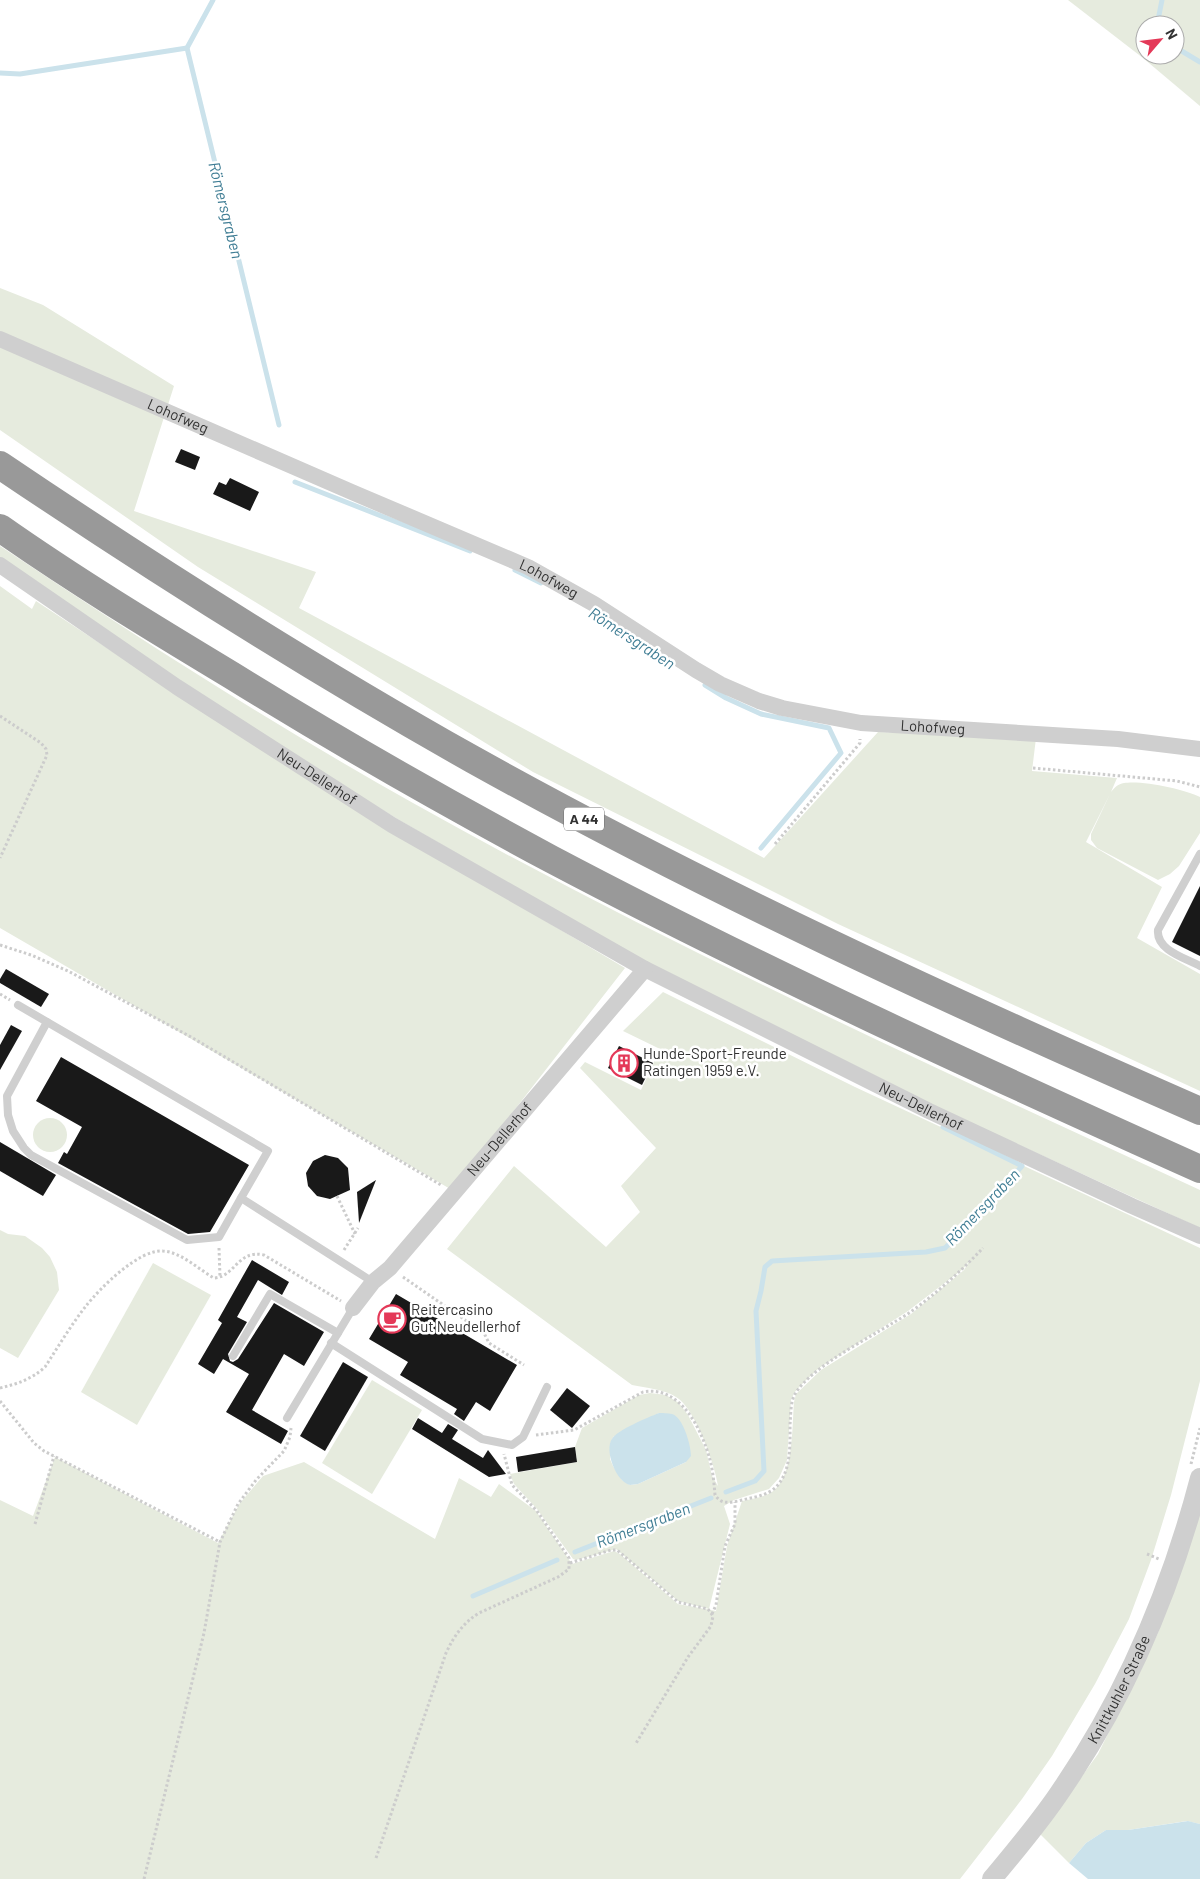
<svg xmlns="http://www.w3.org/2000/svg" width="1200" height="1879" font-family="Barlow,sans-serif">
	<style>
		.green { fill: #e6ebde; fill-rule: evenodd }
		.water { fill: #cbe2eb }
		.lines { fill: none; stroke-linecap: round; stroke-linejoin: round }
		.stream { stroke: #cbe2eb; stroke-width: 5 }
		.building { fill: #191919 }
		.path { stroke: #ccc; stroke-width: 3; stroke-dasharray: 2.5 2.5; stroke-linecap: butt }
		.service { stroke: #cfcfcf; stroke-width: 8 }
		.minor { stroke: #cfcfcf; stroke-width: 16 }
		.tertiary { stroke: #cfcfcf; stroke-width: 20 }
		.motorway { stroke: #999; stroke-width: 28 }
		.labels { text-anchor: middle; stroke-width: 5; stroke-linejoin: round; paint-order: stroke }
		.shield { fill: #fff; stroke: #707070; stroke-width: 1 }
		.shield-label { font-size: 14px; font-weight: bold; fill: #323232 }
		.street-label { font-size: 15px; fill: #323232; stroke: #fff }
		.poi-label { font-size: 15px; fill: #323232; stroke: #fff; text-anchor: start }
		.water-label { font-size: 16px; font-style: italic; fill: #3f7d94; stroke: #fff }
	</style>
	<rect width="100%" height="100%" fill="#fff"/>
	<g class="green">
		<path d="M1068,0H1200V106L1143,58ZM1145,25H1175V55H1145Z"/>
		<path d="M0,288L43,305L174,386L134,511L316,572L299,608L764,858L878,732L1036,738L1032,771L1117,778L1111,792C1115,787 1118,784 1124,783C1141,780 1185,789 1200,797V833L1179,866L1170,874L1158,880L1097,848L1091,840V834L1110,794L1086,842L1162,887L1137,938L1200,974V1091L838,924L533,772L198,567L0,430Z"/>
		<path d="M0,546C135,636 272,724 413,803C668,946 935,1068 1200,1190V1228L932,1105L649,964L399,820L197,695L0,559Z"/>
		<polygon points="0,586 32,609 36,601 175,693 387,827 625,968 452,1190 0,928"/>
		<path d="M663,992L855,1087L1200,1248V1381L1171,1495L1151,1560L1129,1619L1095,1684L1052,1756L1022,1799L960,1879H0V1500L33,1516L55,1457L218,1543L240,1503L263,1476L304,1462L435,1539L459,1478L491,1497L499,1484L536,1511L572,1564L614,1551L620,1554L678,1604L716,1611L727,1546L742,1501C752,1499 764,1497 772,1492C794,1477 792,1426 794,1402L796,1394L821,1370L911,1314L964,1270L970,1260L963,1269L908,1311L819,1368L801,1385L794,1393L791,1400L787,1460L779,1478L769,1489L734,1500L724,1506L730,1524L709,1609L678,1601L616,1549L576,1560L573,1559L537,1509L514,1484L510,1474L577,1462L575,1447L582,1428L639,1395L650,1393L666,1395L679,1403L688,1415L706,1450L712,1476L718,1486C715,1465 695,1408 676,1397C664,1389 646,1388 632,1385L447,1249L514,1166L606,1247L640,1212L621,1186L656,1148L580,1068L585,1062L641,1090L660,1049L623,1031ZM659,1413L686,1462L638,1484L630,1485L622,1480L613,1466L610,1459L613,1437Z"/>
		<circle cx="50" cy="1135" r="17"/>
		<polygon points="0,1230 8,1234 25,1236 42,1248 50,1257 57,1272 59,1290 18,1358 0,1348"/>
		<polygon points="153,1263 211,1295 137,1425 81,1392"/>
		<polygon points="372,1380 422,1410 372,1494 322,1463"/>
		<polygon points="1200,1513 1200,1824 1187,1821 1128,1830 1106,1830 1086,1843 1069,1863 1040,1834 1098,1754 1158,1633"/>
	</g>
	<g class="water">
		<path d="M659,1413C663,1413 668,1413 672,1414C683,1417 691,1445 691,1456L686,1462L638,1484C635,1484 633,1485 630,1485C616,1482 604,1450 612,1439C617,1430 649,1417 659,1413Z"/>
		<polygon points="1188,1821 1200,1824 1200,1879 1088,1879 1069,1863 1086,1843 1106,1830 1128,1830"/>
	</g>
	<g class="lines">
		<g class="stream">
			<polyline points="213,0 187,48 279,425"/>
			<polyline points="1157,25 1162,0"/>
			<polyline points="1175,47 1200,62"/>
			<polyline points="0,73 20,74 187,48"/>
			<polyline points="295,482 470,551"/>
			<polyline points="515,570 541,583"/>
			<polyline points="705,685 726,698 761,714 829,728 841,753 761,848"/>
			<polyline points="726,1492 755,1481 764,1471 756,1311 761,1291 765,1267 772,1261 926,1252 945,1248 985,1208 1022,1166 943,1127"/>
			<polyline points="575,1552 711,1498"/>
			<polyline points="473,1596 557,1560"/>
		</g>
	</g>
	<g class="building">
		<polygon points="181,449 200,457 195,470 175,462"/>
		<polygon points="230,478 259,492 250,511 213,494 219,482 226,485"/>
		<polygon points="1200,886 1200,956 1172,942"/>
		<polygon points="6,969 49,994 41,1007 0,983 0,979"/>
		<polygon points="11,1025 22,1031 0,1070 0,1045"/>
		<polygon points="619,1046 653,1063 642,1085 608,1068"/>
		<polygon points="61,1057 249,1165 210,1232 188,1234 58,1163 64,1152 67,1154 82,1127 36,1101"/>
		<polygon points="0,1142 56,1175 43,1196 0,1171"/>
		<polygon points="325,1155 338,1158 348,1168 350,1190 330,1199 317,1196 308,1186 306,1173 313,1161"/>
		<polygon points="376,1180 359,1223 357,1192"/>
		<polygon points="252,1260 289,1282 282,1295 258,1280 237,1317 247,1322 228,1354 230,1361 233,1362 238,1359 274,1303 324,1332 304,1366 284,1354 252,1410 288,1431 281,1444 226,1412 249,1374 223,1359 214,1374 198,1364 222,1323 218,1320"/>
		<polygon points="396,1294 517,1365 490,1411 476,1402 464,1421 454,1414 457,1409 400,1375 408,1362 369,1339"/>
		<polygon points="343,1362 368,1377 325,1451 300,1436"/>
		<polygon points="567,1388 590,1406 572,1428 550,1410"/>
		<polygon points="418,1418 442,1433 448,1424 458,1430 452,1439 483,1458 488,1450 506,1474 489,1477 412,1429"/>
		<polygon points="575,1447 577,1462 518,1472 516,1457"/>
	</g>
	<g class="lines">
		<g class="path">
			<polyline points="0,716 41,743 46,749 47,755 0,858"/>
			<polyline points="1033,768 1177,781 1200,787"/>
			<polyline points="775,844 860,743 860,739"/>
			<polyline points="0,945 31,955 68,971 191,1037 441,1185"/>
			<polyline points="0,994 10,1000"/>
			<polyline points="337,1196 355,1234"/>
			<polyline points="219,1248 220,1277"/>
			<polyline points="344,1250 358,1228"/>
			<polyline points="403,1277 484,1333 489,1343 524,1365"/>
			<path d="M0,1388C17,1384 32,1379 45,1367C58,1347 71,1325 86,1306C100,1288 139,1249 163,1251C181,1252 198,1269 214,1278C235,1277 238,1249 264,1255L341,1301"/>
			<polyline points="0,1401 34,1443 44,1451 220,1542"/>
			<path d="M536,1435L574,1430L643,1392C681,1385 702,1430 710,1460C713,1471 714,1483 715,1495C721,1504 728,1503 738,1501C749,1498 761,1497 771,1491C792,1477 790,1445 790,1424C791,1415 790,1403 795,1394C812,1365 879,1333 909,1313C936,1294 961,1271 983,1248"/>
			<polyline points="1191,1464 1200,1428"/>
			<polyline points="35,1524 54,1456"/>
			<polyline points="1147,1554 1159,1559"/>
			<polyline points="570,1563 611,1550 617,1550 678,1602 708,1609 713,1616 711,1626 688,1657 635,1745"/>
			<polyline points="712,1614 716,1605 725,1546 735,1524 735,1502"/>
			<path d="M376,1858L446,1653C454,1636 463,1623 479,1613L558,1577L569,1569V1558L537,1511L512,1485L504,1454"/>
			<polyline points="144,1879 204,1633 220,1542 238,1504 256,1480 284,1451 290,1437 291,1428"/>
		</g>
		<g class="service">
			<path d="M1200,854L1158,930C1156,950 1185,958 1200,966"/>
			<polyline points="18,1005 268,1151 241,1198 373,1282"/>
			<polyline points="47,1022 7,1096 8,1115 13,1131 24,1148 31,1155 187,1240 219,1237 241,1198"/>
			<polyline points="331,1343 482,1439 512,1445 523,1437 547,1387"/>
			<polyline points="233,1356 270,1294 338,1333"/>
			<polyline points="287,1418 353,1308"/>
		</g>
		<g class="minor">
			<path id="s1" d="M0,339L354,493L528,567L594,604L696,670L720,684L759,701L782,708L861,723L1118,739L1200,749"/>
			<path id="s2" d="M0,565L177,687L392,825L645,969L929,1111L1132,1206L1200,1236"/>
			<path id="s3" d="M353,1308L373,1282L390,1268L645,969"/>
		</g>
		<path class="tertiary" id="s4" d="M992,1879C1016,1850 1041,1821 1062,1789C1127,1694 1171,1589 1200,1478"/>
		<g class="motorway">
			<path d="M0,465C154,569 310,668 472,759C707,890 953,1003 1200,1111"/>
			<path d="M0,528C74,580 153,628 231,675C336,740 443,801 551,859C763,971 982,1071 1200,1169"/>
		</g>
	</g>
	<defs>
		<g id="building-ring" transform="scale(1.4375)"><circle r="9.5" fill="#fff" stroke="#e43958" stroke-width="1.5"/><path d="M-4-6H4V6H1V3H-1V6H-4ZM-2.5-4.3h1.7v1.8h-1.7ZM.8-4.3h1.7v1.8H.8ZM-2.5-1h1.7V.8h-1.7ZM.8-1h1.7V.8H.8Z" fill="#e43958"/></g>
		<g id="cafe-ring" transform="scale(1.4375)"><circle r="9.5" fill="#fff" stroke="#e43958" stroke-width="1.5"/><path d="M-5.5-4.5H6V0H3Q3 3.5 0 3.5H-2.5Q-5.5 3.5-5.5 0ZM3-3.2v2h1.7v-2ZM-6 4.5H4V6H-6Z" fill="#e43958"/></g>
	</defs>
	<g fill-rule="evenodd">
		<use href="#building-ring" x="624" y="1063"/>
		<use href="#cafe-ring" x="392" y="1319"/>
	</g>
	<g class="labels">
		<rect class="shield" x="564" y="807.5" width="40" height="23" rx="4"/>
		<g class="shield-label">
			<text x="584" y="824">A 44</text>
		</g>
		<g class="street-label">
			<text dy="5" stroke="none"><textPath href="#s1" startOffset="194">Lohofweg</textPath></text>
			<text dy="5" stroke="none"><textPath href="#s1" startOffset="599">Lohofweg</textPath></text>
			<text dy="5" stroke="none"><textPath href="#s1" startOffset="1019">Lohofweg</textPath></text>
			<text dy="5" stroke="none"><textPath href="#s2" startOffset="381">Neu-Dellerhof</textPath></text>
			<text dy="5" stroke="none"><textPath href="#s2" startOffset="1070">Neu-Dellerhof</textPath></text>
			<text dy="5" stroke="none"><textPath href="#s3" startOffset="224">Neu-Dellerhof</textPath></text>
			<text dy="5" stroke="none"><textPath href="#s4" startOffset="229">Knittkuhler Straße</textPath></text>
		</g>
		<g class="poi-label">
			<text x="643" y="1059">Hunde-Sport-Freunde<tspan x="643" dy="17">Ratingen 1959 e.V.</tspan></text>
			<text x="411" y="1315">Reitercasino<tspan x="411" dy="17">Gut Neudellerhof</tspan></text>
		</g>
		<g class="water-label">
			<text transform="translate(226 210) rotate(76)" y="6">Römersgraben</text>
			<text transform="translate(632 638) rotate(33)" y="6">Römersgraben</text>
			<text transform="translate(982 1207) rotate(-46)" y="6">Römersgraben</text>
			<text transform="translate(643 1525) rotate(-21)" y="6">Römersgraben</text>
		</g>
	</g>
	<g transform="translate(1160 40) rotate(62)"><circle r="24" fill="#ffffff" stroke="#adadad"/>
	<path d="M0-4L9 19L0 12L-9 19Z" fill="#e43958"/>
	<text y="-8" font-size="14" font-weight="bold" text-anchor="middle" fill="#323232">N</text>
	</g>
</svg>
